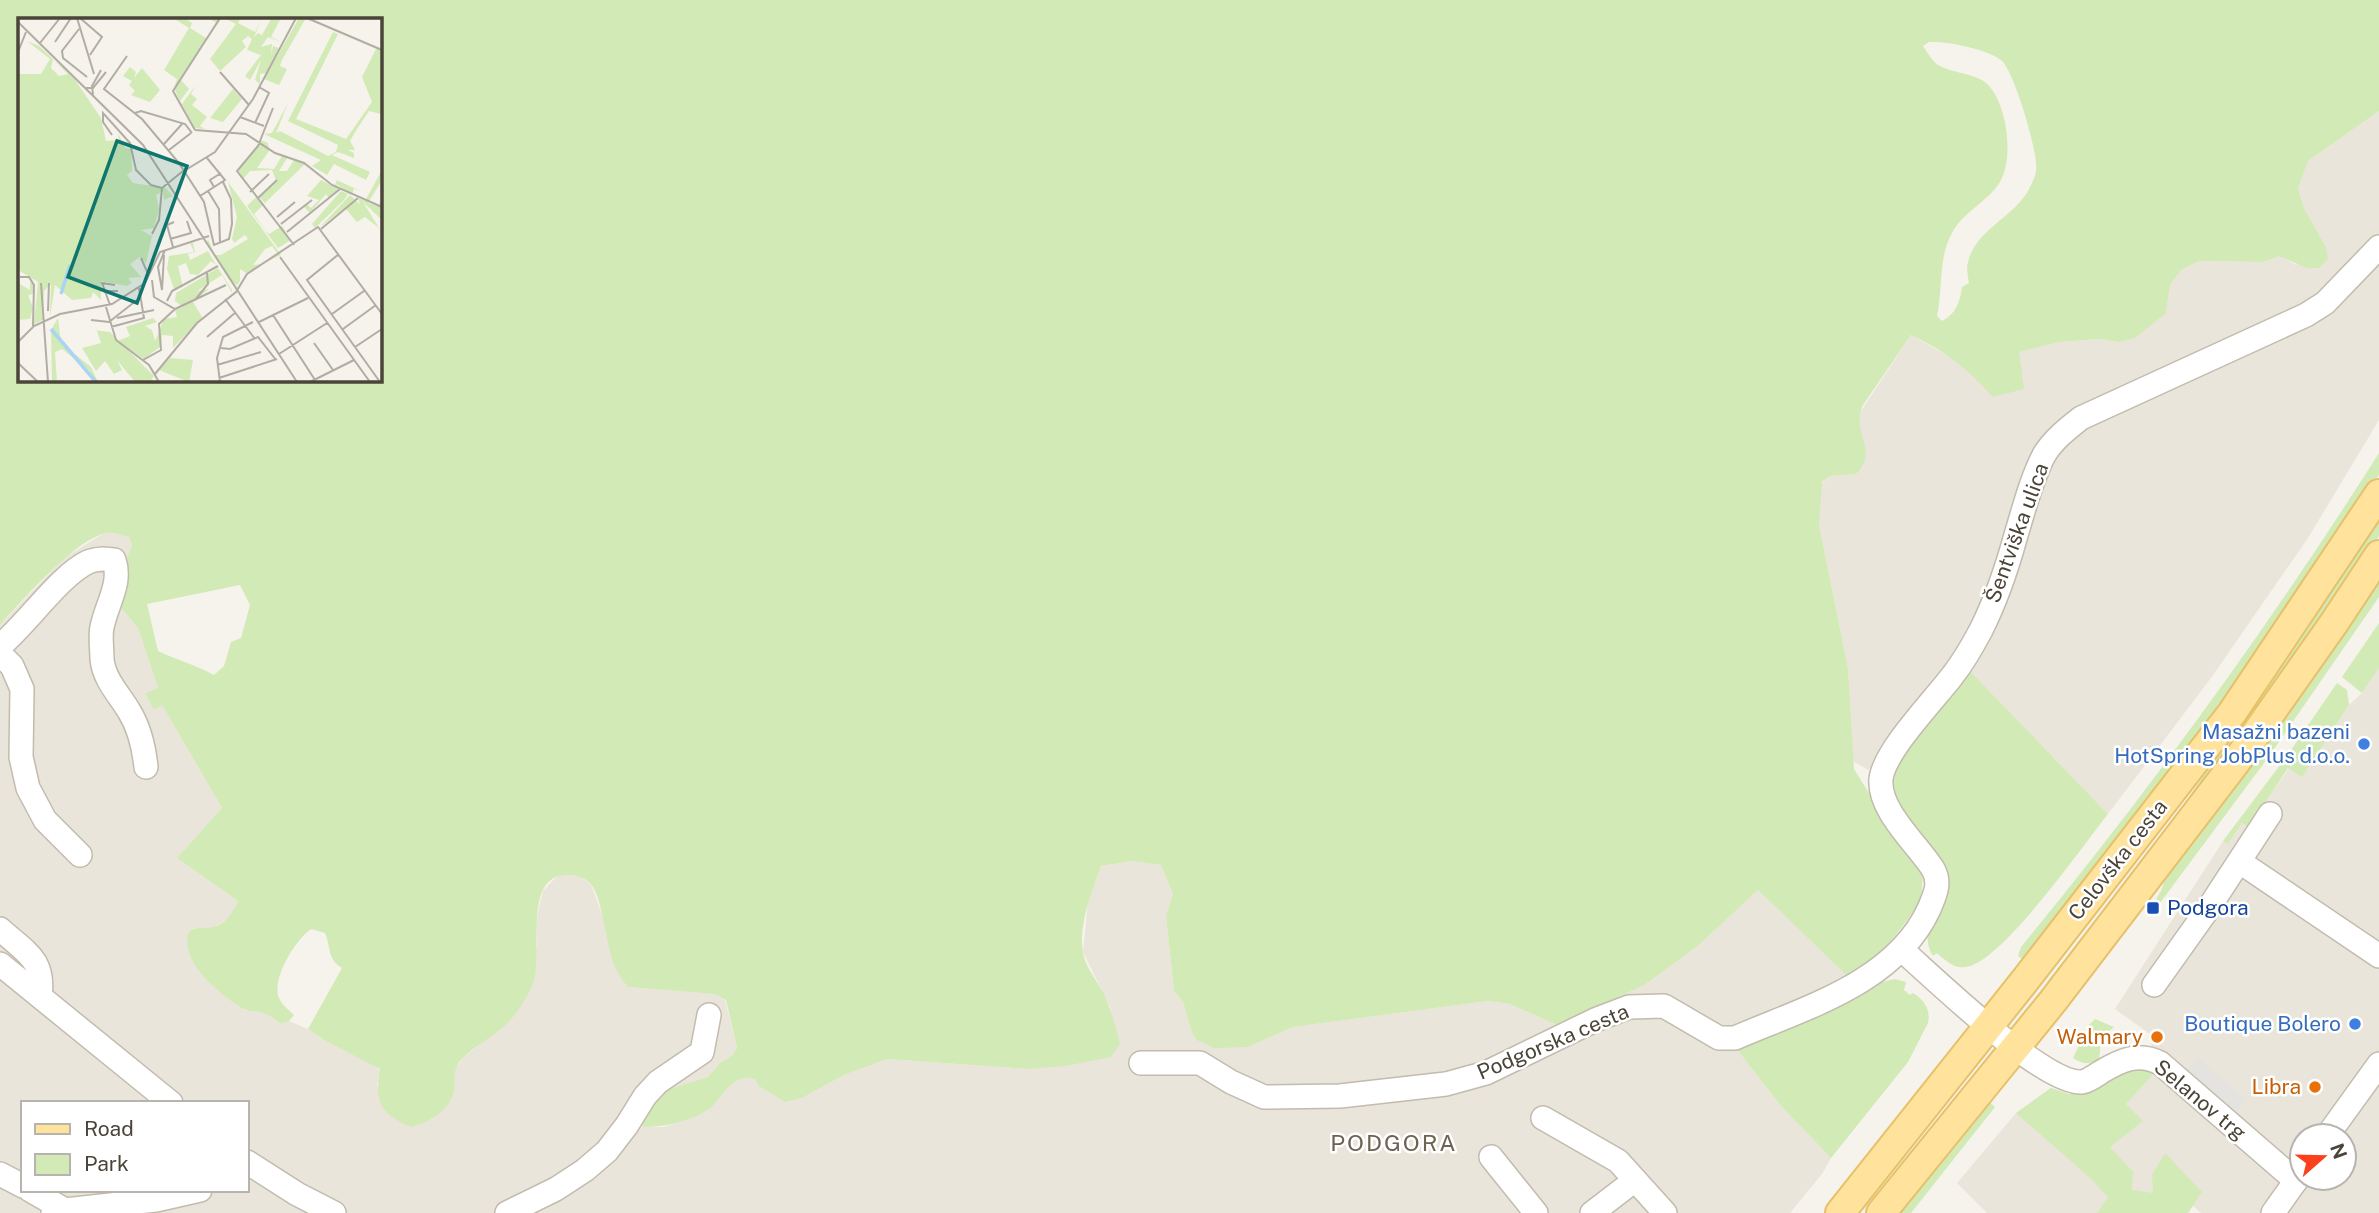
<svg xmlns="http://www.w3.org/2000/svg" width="2379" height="1213" font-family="'Public Sans',sans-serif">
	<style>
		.residential { fill: #eae5da; fill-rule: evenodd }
		.green { fill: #d2eab5; fill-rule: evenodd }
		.parking { fill: #e5e3e0 }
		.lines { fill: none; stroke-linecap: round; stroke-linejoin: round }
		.minor-casing { stroke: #c2bbae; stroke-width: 26 }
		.major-casing { stroke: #e6c16a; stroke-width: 32 }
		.minor { stroke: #fff; stroke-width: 23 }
		.major { stroke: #ffe39c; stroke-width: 28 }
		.shop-dot { fill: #3f7fe0; stroke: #fff; stroke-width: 2.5 }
		.transit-dot { fill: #1a4fb4; stroke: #fff; stroke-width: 2.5 }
		.food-dot { fill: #e8710a; stroke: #fff; stroke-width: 2.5 }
		.labels { text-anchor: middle; stroke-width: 5; stroke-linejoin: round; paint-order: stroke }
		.street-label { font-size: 21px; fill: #4b4439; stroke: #fff }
		.shop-label { font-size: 21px; fill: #366cbe; stroke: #fff; text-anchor: end }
		.transit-label { font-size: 21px; fill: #164399; stroke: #fff; text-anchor: start }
		.food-label { font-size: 21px; fill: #c56008; stroke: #fff; text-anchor: end }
		.neighbourhood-label { font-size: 23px; letter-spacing: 2px; fill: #6e6250; stroke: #fff }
		.inset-river { fill: none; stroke: #a9d4f2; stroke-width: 3.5 }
		.inset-road { fill: none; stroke: #b2ada4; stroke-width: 2 }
		.view { fill: #0f766e; fill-opacity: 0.15; stroke: #0f766e; stroke-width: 3.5 }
		.inset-edge { fill: none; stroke: #4b4439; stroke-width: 3.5 }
	</style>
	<rect width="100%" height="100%" fill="#f6f3ec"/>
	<g class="residential">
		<polygon points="2379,111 2379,420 2308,538 2211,678 2108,814 1970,671 1868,770 1853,761 1848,668 1819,525 1819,494 1822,483 1830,476 1856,474 1864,444 1859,428 1859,414 1911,335 1957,361 1972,373 1993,397 2019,352 2059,342 2099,339 2118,342 2166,313 2170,285 2181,270 2199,261 2263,262 2279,255 2296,265 2326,247 2304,208 2298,188 2308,161"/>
		<path d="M110,532L129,536L132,546L116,584L122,609L138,628L158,688L145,693L162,705L222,808L177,858L238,901L230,917L214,928H193L244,1010L266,1013L281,1024L289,1021L308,1029L324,1040L374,1065L380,1070L377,1086L454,1090L455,1069L463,1058L484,1041L537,946L536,921L543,891L557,876L567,874L579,876L591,884L628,987L714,994L725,1000L737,1048L733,1056L720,1063L708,1077L681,1087L644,1127H664L706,1112L734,1081L748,1076L804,1097L844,1075L887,1059L1027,1069L1120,1044L1110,1007L1083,952L1088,902L1101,866L1132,861L1161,865L1173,894L1166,916L1174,991L1183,1002L1192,1033L1248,1047L1293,1027L1488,1001L1510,1004L1559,1026L1646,984L1699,945L1758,890L1849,978L1732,1043L1781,1106L1831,1158L1822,1174L1790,1213H0V625L64,558L101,535ZM23,1103H247V1190H23Z"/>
		<path d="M2379,668V1213H2201L2193,1206L2188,1213H1987L1957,1183L2016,1113L2051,1088L2068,1094L2077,1095L2155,1070L2150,1034L2115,1009L2223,841L2228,844L2242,823L2249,828L2289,768L2302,776L2349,705L2362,693ZM2302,1136H2344V1178H2302Z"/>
	</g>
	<g class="green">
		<path d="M0,0H2379V111L2308,161L2298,188L2304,208L2326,247L2328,259L2319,268H2307L2279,256L2263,262L2199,261L2181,270L2170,285L2166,313L2135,338L2118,342L2099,339L2059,342L2019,352L2024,389L1993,397C1967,368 1946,352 1911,335L1863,405C1850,433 1880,450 1856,474L1830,476L1822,482L1819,525L1848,668L1854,769L1883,816L1923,872L1921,901C1900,930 1880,959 1849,978L1758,890L1699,945L1646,984L1559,1026L1510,1004L1488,1001L1293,1027L1248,1047L1214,1048L1197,1040L1192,1033L1183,1002L1174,991L1166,916L1173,894L1161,865L1132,861L1101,866C1092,891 1078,926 1083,952C1085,967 1096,979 1103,992C1111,1009 1116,1026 1120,1044L1111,1057L1065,1066L1027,1069L887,1059L844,1075L804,1097L785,1102L759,1086L755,1079C729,1071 722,1104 703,1113C684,1122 664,1127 644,1127L639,1121L652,1095L708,1077L720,1063L733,1055L737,1048L726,1000L714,994L628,987C624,982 619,976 616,969C606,950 603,896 590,883C583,877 573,874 565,875C520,878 546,962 531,988C525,1001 514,1018 503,1027C490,1039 473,1047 461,1060C452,1070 456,1078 454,1090C451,1110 429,1122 412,1127C381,1115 374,1102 380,1069L324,1040L308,1029L342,968C327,959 331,947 325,933L311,929C296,939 271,979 279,998C282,1005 289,1010 294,1015L289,1021L281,1024C275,1020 269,1014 263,1013C256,1011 248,1012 242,1008C220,994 178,961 189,932C195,927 198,928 205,928C223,928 231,916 238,901L177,858L222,808L162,705L154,710L145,693L158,688L138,628L122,609L115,595L116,584L132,546L129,537C122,535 114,532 107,533C76,538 22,601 0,625ZM19,19H380V380H19ZM1929,42C1947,41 1987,49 2001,60C2013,68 2039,154 2036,170C2036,175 2033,181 2031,185C2018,216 1976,228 1968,262C1966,268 1968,277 1969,283L1962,287C1960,302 1956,314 1942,321L1937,316C1943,289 1938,258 1952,233C1963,211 1993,199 2002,178C2013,154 2007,106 1989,86C1978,73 1955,74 1940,66C1933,63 1928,53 1923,46ZM240,585L250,605L241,638L231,642L224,666L214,675C194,664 177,660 158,651L147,604Z"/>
		<path d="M2379,453V475L2223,706L2025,961L2018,956L2021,947C2150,790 2270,625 2379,453Z"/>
		<path d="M2379,516V536C2278,691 2166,838 2051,983L2048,981L2170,825Z"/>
		<polygon points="2379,575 2379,597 2267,759 2160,903 2156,899 2161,891 2167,874"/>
		<polygon points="2379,623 2379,668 2362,693 2342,677"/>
		<path d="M1970,671L2108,814C2083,845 2001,964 1965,967C1954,969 1945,960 1937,953L1933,956C1915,927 1949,915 1947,886C1945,844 1898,824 1890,788C1888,781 1891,773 1891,766Z"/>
		<polygon points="2337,683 2347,690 2349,705 2302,777 2288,768 2249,828 2242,823 2228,844 2223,841 2289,753"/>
		<path d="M1895,979L1906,982L1904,990L1910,995L1913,993C1924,1000 1931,1009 1928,1023L1908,1062L1831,1158L1781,1106L1732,1043L1873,984Z"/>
		<path d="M2095,1019L2114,1027L2101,1038L2099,1062C2088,1064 2082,1064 2073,1058L2089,1025Z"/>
		<polygon points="2130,1067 2156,1071 2126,1104 2143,1121 2110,1147 2133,1172 2132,1190 2153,1193 2152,1175 2165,1153 2202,1192 2188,1213 2097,1213 2108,1197 2089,1177 2016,1113 2051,1088 2068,1094 2083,1093"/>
		<polygon points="1986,1099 1995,1107 1911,1213 1895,1213"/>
	</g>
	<polygon class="parking" points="2198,1057 2246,1100 2234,1113 2186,1070"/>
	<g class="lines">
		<g class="minor-casing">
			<g id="minor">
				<path d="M0,646C26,625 60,575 88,562C97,558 105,559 114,560C122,583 107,603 102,627C100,636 102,649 102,659C104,680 119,694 129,711C139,727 144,748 146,767"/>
				<polyline points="0,654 12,666 22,689 21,757 28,788 45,820 80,855"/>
				<polyline points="2240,862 2379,956"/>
				<path d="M0,929C25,952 45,959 40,996"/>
				<path d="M1902,950C1933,977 2045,1086 2082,1082C2088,1081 2095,1076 2101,1072C2121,1060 2138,1052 2160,1063L2296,1181"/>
				<polyline points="0,964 171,1103"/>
				<polyline points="2154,985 2208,909 2270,814"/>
				<path d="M1141,1063H1200L1231,1082L1264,1097L1340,1096L1446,1084L1486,1073L1595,1020L1629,1007L1664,1006L1719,1038H1735C1804,1008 1895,983 1929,909C1935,895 1941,883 1933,869C1917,844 1878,810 1881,779C1884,751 1935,699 1953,675C1964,661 1973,645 1981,630C1996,600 2007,568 2016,535C2024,509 2031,480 2044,455C2053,440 2067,429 2081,418L2306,315L2325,303L2379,247"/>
				<polyline points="1543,1118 1618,1161 1665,1213"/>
				<polyline points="2327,1136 2379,1064"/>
				<polyline points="1491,1157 1536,1213"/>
				<polyline points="247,1162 297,1194 334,1213"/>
				<polyline points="0,1174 23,1186"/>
				<polyline points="30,1190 65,1210"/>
				<polyline points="53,1213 65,1210 156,1200 200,1190"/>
				<polyline points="507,1213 556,1189 585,1170 607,1151 627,1125 645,1096 658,1082 702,1052 709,1015"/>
				<polyline points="1592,1213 1635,1180"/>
				<polyline points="2273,1213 2302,1172"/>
			</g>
		</g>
		<g class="major-casing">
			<g id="major">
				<polyline points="1840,1213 2026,979 2232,713 2379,494"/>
				<polyline points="1881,1213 2053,1001 2238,759 2334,623 2379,555"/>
			</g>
		</g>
		<use href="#minor" class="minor"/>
		<use href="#major" class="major"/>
	</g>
	<g class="shop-dot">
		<circle cx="2364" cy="744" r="7"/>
		<circle cx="2355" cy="1024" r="7"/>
	</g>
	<rect class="transit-dot" x="2146" y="901" width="14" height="14" rx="3.5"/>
	<g class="food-dot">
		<circle cx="2157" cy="1037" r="7"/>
		<circle cx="2315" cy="1087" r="7"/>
	</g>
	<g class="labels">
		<g class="street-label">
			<text transform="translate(2017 533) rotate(-70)" y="7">Šentviška ulica</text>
			<text transform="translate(2118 860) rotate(-52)" y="7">Celovška cesta</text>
			<text transform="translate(1553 1042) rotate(-23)" y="7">Podgorska cesta</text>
			<text transform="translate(2200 1100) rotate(40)" y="7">Selanov trg</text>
		</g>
		<g class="shop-label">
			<text x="2350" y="739">Masažni bazeni<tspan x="2350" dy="24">HotSpring JobPlus d.o.o.</tspan></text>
			<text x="2341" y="1031">Boutique Bolero</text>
		</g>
		<g class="transit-label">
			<text x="2167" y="915">Podgora</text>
		</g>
		<g class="food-label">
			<text x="2143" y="1044">Walmary</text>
			<text x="2301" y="1094">Libra</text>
		</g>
		<g class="neighbourhood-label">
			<text x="1394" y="1151">PODGORA</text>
		</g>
	</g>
	<g transform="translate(18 18)">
		<rect width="364" height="364" fill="#f6f3ec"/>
		<path d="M155,0H167L174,5L172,10L188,20L199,5L190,0H204L162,61L171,71L162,83L156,70L159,61L146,52L171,10ZM206,0H223L220,5L237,14L243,2L236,19L240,15L244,17L253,1L263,0L253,19L263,24L250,19L243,29L254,26L253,38L255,28L261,30L248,55L242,56V66L237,62L243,42L232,62L227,58L243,37L229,32L234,21L230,18L224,23L228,29L202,53L192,41L218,6ZM281,0H288L264,42L262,48L269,51L261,67L246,61ZM315,14L320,16L278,101L328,121L354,84L344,59L358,31L364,32L363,96L351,93L339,111L332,123L337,132H330L336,135V140L320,134L314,137L352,154L348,162L316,146L309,157L294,148L303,142L246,116L254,115L270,85L258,115L262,113L310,138L318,134L320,127L270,103ZM9,23L21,28L35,41L33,50L41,58L50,56L36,42L53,56L83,100L88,123L101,122L100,115L107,130L113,131L114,153L109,157L115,165L148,170L155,178L146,182L145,173L138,177L141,191L136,210L123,212L134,218L128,245L122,239L112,246L123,259L110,260L114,265L109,268L83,263V282L75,274L73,280L54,282L37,267L32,299L33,266L26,273L25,302L16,306L20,264L0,252V56H23L32,41ZM112,49L118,54L116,60L124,50L142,72L132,84L113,77L117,73L111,67L114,63L105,58ZM178,67L173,76L179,81L174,87L189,99L182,108L187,111L177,110L164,86ZM215,71L224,81L205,104L192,100ZM243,122L250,125L251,133L239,150L256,151L264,138L269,140L261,153H269L276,142L287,146L247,185L241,179L258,162L254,152L232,153L225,161L220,152ZM364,152V162L350,185L360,188L364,181V202L345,184L361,210L347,199L339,204L327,190L302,209L332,177L342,186L340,180L347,183ZM303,162L316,169L319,162L342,173L336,171L334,176L318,166L320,171L311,180L308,176L292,195L286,189L289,186L293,190L301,182L289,178ZM210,164L263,237L246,245L260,236L254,228L247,231L235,247L244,246L228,255L222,251V263L219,267L214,264L217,268L215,266L208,256L189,224L190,221L197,237H203L230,221L227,217L216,225L214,221L219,199ZM323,173L330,176L326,182L297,210L294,206ZM237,180L246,186L236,196L247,212L251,216L264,208L273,222L260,230L229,188ZM172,225H175L177,234L170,236L172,242L190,233L198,247L193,243L180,257L172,256L168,245L160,248L165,269L156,271L149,251L151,238L176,234ZM200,250L214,272V275L204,257L179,273L191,271L175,284L184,299L155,330V318L144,317L143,328L126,341L100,323L112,318L108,309L135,300L139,304L127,308L134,312L137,323L146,301L159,299L157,292L165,289L157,283L158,275ZM12,264L15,265V276L10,277L15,290L12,301L0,302V265L12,272ZM40,300L43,325L73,349L80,364H74L71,352L44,331L37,334L39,364H34L33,312ZM74,312L92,314L136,358L132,364H117L99,342L104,352L96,356L87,343L78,353L64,330L83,325L79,313ZM152,340L175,342L171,364L141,352Z" fill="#d2eab5"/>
		<path class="inset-river" d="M43,276L52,247M33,311L78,364"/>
		<path class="inset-road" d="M59,0L76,56M62,0L84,19L72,37M289,0L364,32M0,4L125,127L279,364M61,11L44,33L45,40L69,59M37,24L53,0M22,25L42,0M0,34L8,14M109,38L86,71L124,101L161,145L186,184L196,227L211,221L214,206L213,181L205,164M202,54L231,87M68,70H75L88,54M75,77L74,68L83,52M255,90L240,128L219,153L276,227M117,95L123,93L167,106L174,115M222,99L246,108M237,105L251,75L241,69M177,112L228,116L257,135L286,145L314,167L364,189M177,112L155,73L202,0M94,117L85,104V95L112,125L118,152L133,167L144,170M146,126L164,106M151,132L173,115M166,153L197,134L235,81L278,0M196,169L192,162L203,155M144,170L165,153M190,173L201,191L202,225M232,174L251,156M182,178L207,162L189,140M239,181L259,162M259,199L277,184M263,206L294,182M303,211L340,180M269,214L322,171M134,216L141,202L144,170M152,221L173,215L169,203M155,229L149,207L156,204M321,236L289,262L362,364M146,237L144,272L140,249L147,232M262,239L352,364M123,240L130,256L132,253M2,259H11L16,267L15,308M134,262L136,279L157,291L208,267M23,265L30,364M87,273L84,265L97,267M207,281L237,321M177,282L190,266L189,255M149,283L154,273L200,248M92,287L87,273H100M88,289L98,322L131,347L141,364M30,293L31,265M314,296L346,273M255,297L297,362M99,300L136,292M73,302L91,304L119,282M241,304L290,280M93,309L126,300L121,270M325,311L358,287M189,319L218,294M0,324L16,308L42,296L94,286L127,265L142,234L191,218M296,325L315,352M337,329L364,311M203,330L212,331L240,319L258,342M261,336L309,305M125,342L143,332L141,306L157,291M0,345L20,364M199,347L243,334M137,356L179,305L218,274L229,256L300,209L364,296M201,360L259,341M202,364L199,340L205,319L235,304M292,364L336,342"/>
		<path class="view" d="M99,123L169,148L119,285L50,259Z"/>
		<rect width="364" height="364" class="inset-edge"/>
	</g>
	<rect x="21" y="1101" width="228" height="91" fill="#ffffff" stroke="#b7b4b0" stroke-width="2"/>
	<rect x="35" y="1124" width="35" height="10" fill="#ffe39c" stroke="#b7b4b0" stroke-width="2"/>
	<text x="84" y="1136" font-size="21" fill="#4b4439">Road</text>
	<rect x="35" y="1154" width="35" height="21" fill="#d2eab5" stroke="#b7b4b0" stroke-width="2"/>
	<text x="84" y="1171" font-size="21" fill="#4b4439">Park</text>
	<g transform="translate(2323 1157) rotate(70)"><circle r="33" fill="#ffffff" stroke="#b7b4b0" stroke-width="2"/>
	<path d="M0-5L12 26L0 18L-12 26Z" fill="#fc3f1d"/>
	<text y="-10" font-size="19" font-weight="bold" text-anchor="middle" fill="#4b4439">N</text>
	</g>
</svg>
